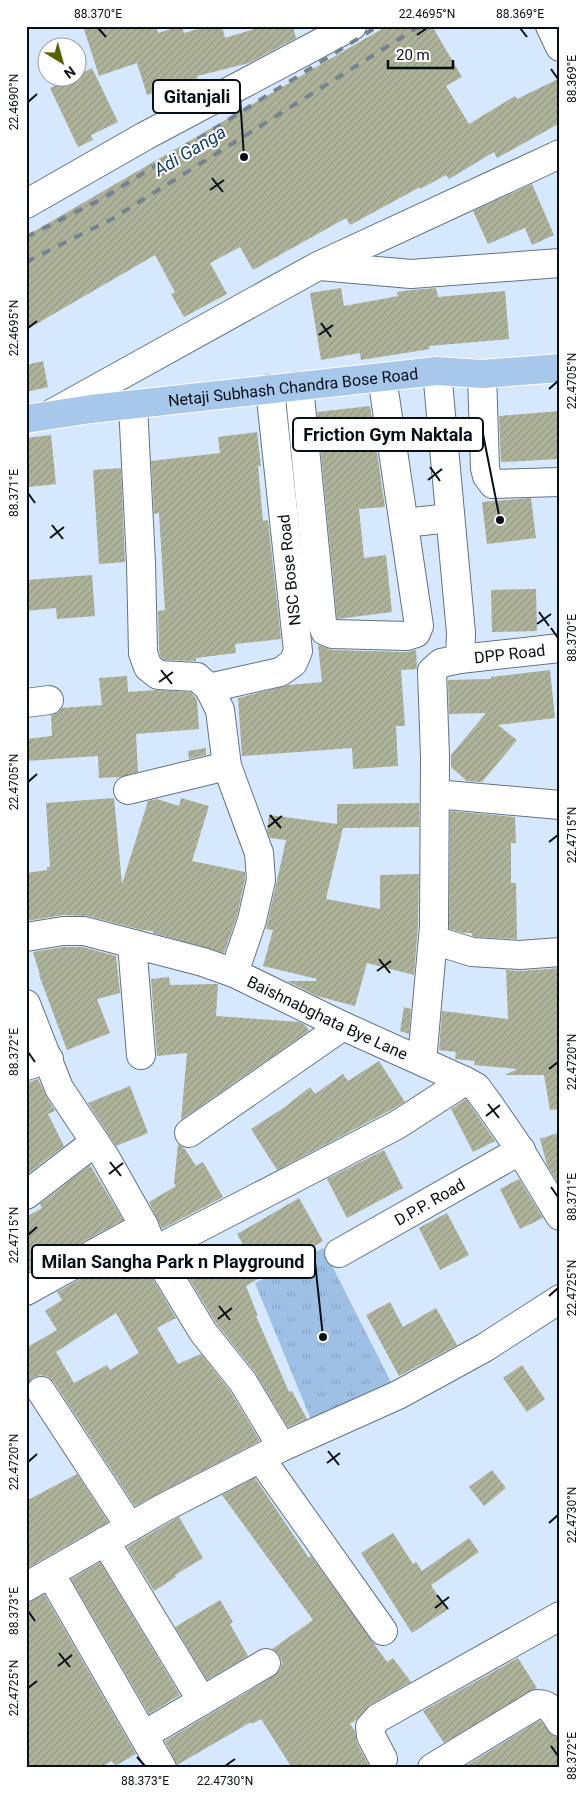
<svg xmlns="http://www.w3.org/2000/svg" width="586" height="1794" font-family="Roboto,sans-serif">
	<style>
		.park { fill: url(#park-tufts) }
		.building { fill: url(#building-hatch); fill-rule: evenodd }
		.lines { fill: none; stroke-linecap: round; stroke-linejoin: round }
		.minor-casing { stroke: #627385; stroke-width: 30 }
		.major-casing { stroke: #fff; stroke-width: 30 }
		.minor { stroke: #fff; stroke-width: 28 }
		.major { stroke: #a7c8eb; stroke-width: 28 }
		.rail { stroke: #758290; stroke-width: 4; stroke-dasharray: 9 9; stroke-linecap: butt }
		.ticks { fill: none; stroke: #090f16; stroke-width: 2 }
		.labels { text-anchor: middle; stroke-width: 4; stroke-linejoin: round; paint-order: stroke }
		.street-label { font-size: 16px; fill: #090f16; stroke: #fff }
		.water-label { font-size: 18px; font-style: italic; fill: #11406c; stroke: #fff }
		.leader { fill: none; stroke: #090f16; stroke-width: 2 }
		.callout-dot { fill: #090f16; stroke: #fff; stroke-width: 2 }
		.callout { fill: #fff; stroke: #090f16; stroke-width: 2 }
		.callout-label { font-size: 18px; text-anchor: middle; font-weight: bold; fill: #090f16 }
		.neatline { fill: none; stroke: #090f16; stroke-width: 2 }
		.ticks-label { font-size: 12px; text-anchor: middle; fill: #090f16 }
	</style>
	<defs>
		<pattern id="park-tufts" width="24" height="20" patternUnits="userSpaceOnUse" patternTransform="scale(1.25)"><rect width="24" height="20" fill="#9ec0e5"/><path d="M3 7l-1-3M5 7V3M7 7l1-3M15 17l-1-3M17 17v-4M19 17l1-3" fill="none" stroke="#87a4c4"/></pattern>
		<pattern id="building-hatch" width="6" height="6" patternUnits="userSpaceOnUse" patternTransform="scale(1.25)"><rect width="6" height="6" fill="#aeb39a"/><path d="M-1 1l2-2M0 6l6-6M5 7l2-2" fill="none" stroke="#949984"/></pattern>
	</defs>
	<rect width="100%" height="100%" fill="#d5e8fd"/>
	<polygon class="park" points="323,1248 395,1390 314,1427 255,1283"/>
	<g class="building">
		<polygon points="83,26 156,26 158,33 181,26 182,26 184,33 209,26 222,26 225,38 264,26 293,26 296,38 249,63 197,76 199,82 178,88 177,86 147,95 137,63 99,76"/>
		<polygon points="387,26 432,26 462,77 446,86 469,124 515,96 517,99 560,78 560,123 497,158 494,152 449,179 446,175 420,189 420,187 350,225 346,218 253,270 240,247 210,263 227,294 184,317 171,294 175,292 155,255 26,330 26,236"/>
		<polygon points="92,68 118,122 91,135 93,140 78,147 50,88 72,78 78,78 78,75"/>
		<polygon points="532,184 554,235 532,245 525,228 488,244 473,211"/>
		<polygon points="341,288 344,306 398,296 397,292 411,290 436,288 438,297 505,291 509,339 429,346 430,349 361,360 360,353 321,360 310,293"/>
		<polygon points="43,361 48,387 26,392 26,365"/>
		<polygon points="370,406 385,507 359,509 364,558 386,555 392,612 337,619 317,412"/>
		<polygon points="560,411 560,459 501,462 499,416"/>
		<polygon points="257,432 261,466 258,466 263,521 268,520 281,639 235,644 236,653 196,658 196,661 164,660 161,658 159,650 158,611 165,610 159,513 154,514 151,461 220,453 218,437"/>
		<polygon points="51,435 56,484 29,487 26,462 26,438"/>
		<polygon points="121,468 125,562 99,564 93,470"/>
		<polygon points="531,498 536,538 487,544 482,502"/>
		<polygon points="92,575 95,616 57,619 56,608 26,611 26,580"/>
		<polygon points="536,589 537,631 492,632 491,590"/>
		<polygon points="318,645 332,650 407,652 416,650 417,669 401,670 405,726 396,726 398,766 353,769 352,748 242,756 238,698 289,685 322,682"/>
		<polygon points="550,670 555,718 498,725 517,740 482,782 467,781 451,767 451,755 486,713 449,714 448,680 491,679 491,677"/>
		<polygon points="127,676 128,692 156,690 191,692 197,700 199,729 136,734 138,772 120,777 99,778 98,756 26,761 26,739 52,736 51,715 58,713 62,708 102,705 99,678"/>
		<polygon points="206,748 206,755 189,759 188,751"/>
		<polygon points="114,798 122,884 148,801 157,799 179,806 181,798 209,806 192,861 245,872 245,879 237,916 224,953 153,933 153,931 142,930 88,916 63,915 26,921 26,873 47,870 47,867 50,867 46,803"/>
		<polygon points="419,803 419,827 343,828 326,899 380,909 380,875 419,874 418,925 414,975 367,963 355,1006 317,996 287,981 316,981 317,979 263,966 273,930 266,929 286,840 270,838 267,831 269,815 337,824 337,804"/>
		<polygon points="450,811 515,817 516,843 511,843 511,883 516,883 517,939 475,937 472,936 472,933 464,933 449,929"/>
		<polygon points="64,947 82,947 116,956 120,993 97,999 110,1033 67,1050 39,975 40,975 33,952"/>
		<polygon points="560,968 560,1109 550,1110 544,1075 505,1075 517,1069 474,1065 475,1061 455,1059 456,1052 439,1050 442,1011 508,1019 506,970 521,971"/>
		<polygon points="169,977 170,985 218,984 216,1016 300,1022 306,1026 309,1031 181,1120 187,1053 157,1056 151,979"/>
		<polygon points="404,1007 411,1009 409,1034 400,1031"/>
		<polygon points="379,1061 405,1102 389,1111 277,1170 251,1129 285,1107 310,1087 315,1094 343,1074 348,1081"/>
		<polygon points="38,1079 46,1096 55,1111 48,1114 64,1146 26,1175 26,1083"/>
		<polygon points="130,1086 148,1133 116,1146 88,1103"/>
		<polygon points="466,1099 495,1141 473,1152 451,1109"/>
		<polygon points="560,1132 560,1186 547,1165 540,1139"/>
		<polygon points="178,1144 184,1148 196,1166 203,1162 223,1197 162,1229 149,1202 176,1186 174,1183"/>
		<polygon points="384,1150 403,1188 347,1218 327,1179"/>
		<polygon points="90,1165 123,1220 26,1273 26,1217 42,1208 40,1204"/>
		<polygon points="519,1179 543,1218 520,1229 500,1189"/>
		<polygon points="299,1198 323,1241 246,1286 258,1316 256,1316 289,1392 292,1391 307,1419 288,1427 255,1372 216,1323 176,1257 199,1245 217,1278 252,1260 237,1234"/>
		<polygon points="447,1213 469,1255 440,1270 419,1228"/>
		<path d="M136,1248L141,1259L176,1318L157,1328L178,1364L201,1354L230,1391L260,1441L135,1506L54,1382L48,1377L40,1375L32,1378L26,1387V1348L57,1330L45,1311L62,1300L57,1292ZM116,1313L139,1353L110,1370L107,1365L74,1383L56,1352Z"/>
		<polygon points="390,1302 403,1327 436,1308 457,1345 399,1376 366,1315"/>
		<polygon points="522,1365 545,1399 527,1412 503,1378"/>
		<polygon points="492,1470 506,1488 484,1506 469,1487"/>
		<polygon points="77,1474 108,1522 26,1569 26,1501"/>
		<polygon points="255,1478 309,1558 311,1556 387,1662 393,1658 411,1682 370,1705 356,1720 350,1724 355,1731 357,1743 370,1768 292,1768 261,1719 252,1724 251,1722 177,1765 165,1741 274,1676 280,1670 282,1662 279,1655 272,1649 313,1620 222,1495"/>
		<polygon points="179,1517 203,1558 175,1575 176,1577 154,1591 127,1547"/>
		<polygon points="393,1533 413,1564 416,1562 422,1571 469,1538 479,1552 431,1585 447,1610 412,1633 361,1553"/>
		<polygon points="100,1562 180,1695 149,1714 71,1579"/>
		<polygon points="44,1594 136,1754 115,1766 112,1761 100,1768 26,1768 26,1603"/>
		<polygon points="220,1600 233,1622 230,1624 248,1656 207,1680 175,1627"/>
		<polygon points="518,1658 537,1688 444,1743 423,1711"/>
		<polygon points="540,1720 552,1735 558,1737 560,1739 560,1768 467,1768 466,1766"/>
	</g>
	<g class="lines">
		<g class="minor-casing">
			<g id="minor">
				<polyline points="550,26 560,47"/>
				<polyline points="26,204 145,136 352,26"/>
				<polyline points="320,266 411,274 560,263"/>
				<polyline points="482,374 485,468 487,476 493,484 560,482"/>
				<polyline points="299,386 322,622 325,631 332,634 407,636 416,633 419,626 382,377"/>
				<polyline points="133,405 141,563 143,653 148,667 158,675 197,677 209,688 220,710 227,766 259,853 261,880 252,920 234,973"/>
				<polyline points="49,415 318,266 560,154"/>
				<polyline points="404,523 450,518"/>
				<path id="s1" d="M460,659L560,648"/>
				<polyline points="209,688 280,672 293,663 298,651 270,389"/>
				<polyline points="26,703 49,700"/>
				<polyline points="128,790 227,766"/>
				<polyline points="435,794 560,805"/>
				<path id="s2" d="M26,937L63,931H84L203,962L234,973L343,1026L465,1081L476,1087L488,1103L515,1142L560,1216"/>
				<polyline points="433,940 472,952 520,955 560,952"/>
				<polyline points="132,944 141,1055"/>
				<polyline points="26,1004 59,1088 105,1157 144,1226 154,1251 203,1332 243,1382 282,1447"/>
				<polyline points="422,1061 434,926 435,757 432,671 441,663 460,659 461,633 437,371"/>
				<polyline points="26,1066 49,1059"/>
				<polyline points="189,1133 343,1026"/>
				<polyline points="26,1195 95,1142"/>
				<polyline points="154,1251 397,1125 465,1081"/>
				<path id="s3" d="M339,1253L521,1150"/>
				<polyline points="26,1291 144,1226"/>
				<polyline points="41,1391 130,1527"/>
				<polyline points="261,1459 383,1631"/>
				<polyline points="105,1541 202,1701"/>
				<polyline points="50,1573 162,1768"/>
				<polyline points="26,1587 163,1508 282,1447 398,1395 484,1348 560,1299"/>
				<polyline points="144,1735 266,1663"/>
				<polyline points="383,1759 371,1736 370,1727 378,1718 560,1616"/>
				<path d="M432,1768L537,1704C550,1704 554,1712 560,1722"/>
			</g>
		</g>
		<g class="major-casing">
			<g id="major">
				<path id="s4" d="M26,419L91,409L437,371L482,374L560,368"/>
			</g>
		</g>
		<use href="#minor" class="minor"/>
		<use href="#major" class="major"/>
		<g class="rail">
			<polyline points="26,237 102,199 378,26"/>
			<polyline points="26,262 112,219 420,26"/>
		</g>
	</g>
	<path class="ticks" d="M98,28L106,37M520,28L527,37M417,35L427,28M551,69L558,79M28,102L37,94M212,178L223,192M210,190L224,180M321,323L331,337M28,328L37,321M319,335L333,325M549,389L558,381M430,467L440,481M428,480L442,469M28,493L35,503M52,525L63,539M50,538L64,527M539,612L549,626M537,624L551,614M551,628L558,638M161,670L172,684M159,682L173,672M28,782L37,774M270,815L281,828M268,827L282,816M549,842L558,835M379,959L390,973M377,971L391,961M28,1052L35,1062M549,1069L558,1062M488,1104L499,1118M486,1116L500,1105M110,1162L121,1176M109,1174L123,1163M551,1187L558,1197M28,1235L37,1227M549,1296L558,1288M219,1306L230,1320M218,1319L232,1308M328,1451L339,1465M28,1462L37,1454M327,1463L340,1453M549,1523L558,1515M437,1595L448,1609M435,1608L449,1597M28,1611L35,1621M59,1653L70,1667M58,1666L72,1655M28,1688L37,1681M551,1746L558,1756M137,1757L145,1766M225,1766L235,1759"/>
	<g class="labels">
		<g class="street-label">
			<text dy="6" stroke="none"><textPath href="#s4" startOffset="269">Netaji Subhash Chandra Bose Road</textPath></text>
			<text transform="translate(289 570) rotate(-96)" y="6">NSC Bose Road</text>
			<text dy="6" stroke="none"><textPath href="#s1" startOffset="50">DPP Road</textPath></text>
			<text dy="6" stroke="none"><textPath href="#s2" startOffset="318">Baishnabghata Bye Lane</textPath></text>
			<text dy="6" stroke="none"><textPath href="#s3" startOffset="104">D.P.P. Road</textPath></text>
		</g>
		<g class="water-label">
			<text transform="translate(190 151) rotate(-31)" y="6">Adi Ganga</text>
		</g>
	</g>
	<path class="leader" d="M244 157L240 97M500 520L483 434M323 1337L315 1262"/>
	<g class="callout-dot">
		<circle cx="244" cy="157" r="5"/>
		<circle cx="500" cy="520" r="5"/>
		<circle cx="323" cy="1337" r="5"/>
	</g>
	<g class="callout">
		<rect x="153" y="80" width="87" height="33" rx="5"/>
		<rect x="293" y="418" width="190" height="33" rx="5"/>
		<rect x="32" y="1245" width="283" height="33" rx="5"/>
	</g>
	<g class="callout-label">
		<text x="197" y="103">Gitanjali</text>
		<text x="388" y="441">Friction Gym Naktala</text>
		<text x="173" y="1268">Milan Sangha Park n Playground</text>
	</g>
	<rect width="586" height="1794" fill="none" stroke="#ffffff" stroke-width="55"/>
	<g transform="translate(62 62) rotate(143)"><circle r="24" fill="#ffffff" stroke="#9d9fa2"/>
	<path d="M0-4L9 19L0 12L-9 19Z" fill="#586100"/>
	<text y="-8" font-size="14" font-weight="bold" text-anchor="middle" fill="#090f16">N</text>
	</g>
	<path d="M388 60v8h65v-8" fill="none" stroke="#090f16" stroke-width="2.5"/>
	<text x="396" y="60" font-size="15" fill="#090f16" stroke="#ffffff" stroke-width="4" paint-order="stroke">20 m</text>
	<rect x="28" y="28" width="530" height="1738" class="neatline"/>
	<g class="ticks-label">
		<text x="98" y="18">88.370°E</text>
		<text x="427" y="18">22.4695°N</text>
		<text x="520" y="18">88.369°E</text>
		<text transform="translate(572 79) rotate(-90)" y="4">88.369°E</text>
		<text transform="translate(14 102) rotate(-90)" y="4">22.4690°N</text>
		<text transform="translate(14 328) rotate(-90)" y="4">22.4695°N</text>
		<text transform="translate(572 381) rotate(-90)" y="4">22.4705°N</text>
		<text transform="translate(14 493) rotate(-90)" y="4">88.371°E</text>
		<text transform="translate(572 638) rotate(-90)" y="4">88.370°E</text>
		<text transform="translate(14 782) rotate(-90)" y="4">22.4705°N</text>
		<text transform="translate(572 835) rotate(-90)" y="4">22.4715°N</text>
		<text transform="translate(14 1052) rotate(-90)" y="4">88.372°E</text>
		<text transform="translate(572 1062) rotate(-90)" y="4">22.4720°N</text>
		<text transform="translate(572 1197) rotate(-90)" y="4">88.371°E</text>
		<text transform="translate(14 1235) rotate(-90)" y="4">22.4715°N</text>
		<text transform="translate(572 1288) rotate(-90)" y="4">22.4725°N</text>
		<text transform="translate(14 1462) rotate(-90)" y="4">22.4720°N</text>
		<text transform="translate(572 1515) rotate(-90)" y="4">22.4730°N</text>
		<text transform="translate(14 1611) rotate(-90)" y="4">88.373°E</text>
		<text transform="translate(14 1688) rotate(-90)" y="4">22.4725°N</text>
		<text transform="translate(572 1756) rotate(-90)" y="4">88.372°E</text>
		<text x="145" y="1785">88.373°E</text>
		<text x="225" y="1785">22.4730°N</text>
	</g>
</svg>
